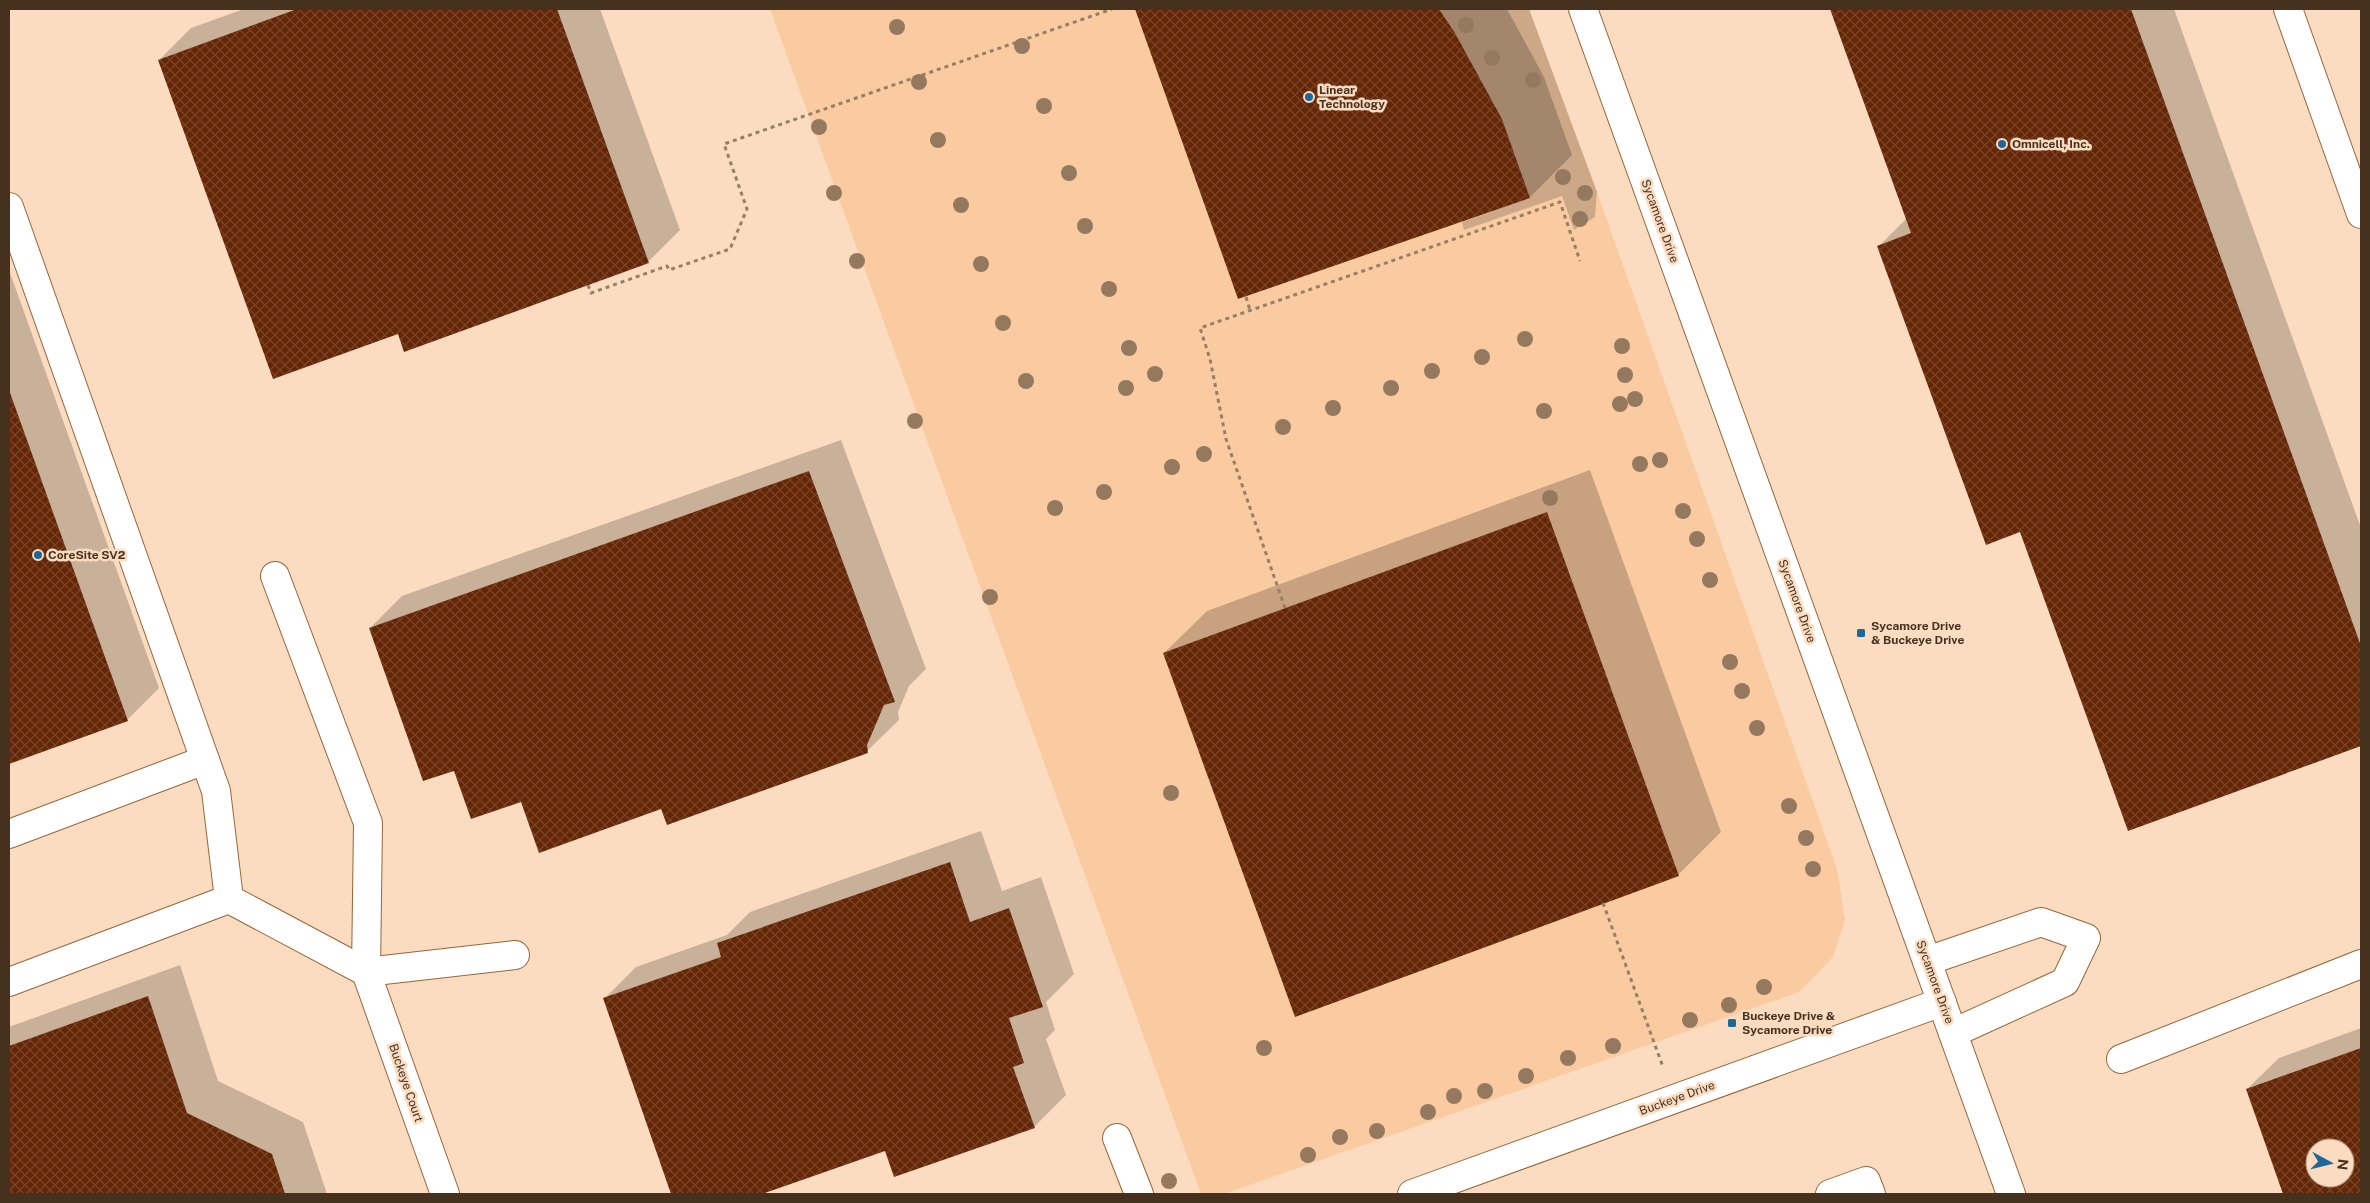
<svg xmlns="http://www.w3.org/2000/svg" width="2370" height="1203" font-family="'Public Sans',sans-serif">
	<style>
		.built { fill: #facba1 }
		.green { fill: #cca888 }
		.shadow { fill: #0003; fill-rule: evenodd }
		.building { fill: url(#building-cross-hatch); fill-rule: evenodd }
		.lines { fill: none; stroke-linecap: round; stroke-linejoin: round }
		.minor-casing { stroke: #956639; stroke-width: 30 }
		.path { stroke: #977e67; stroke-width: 3; stroke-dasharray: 4 4; stroke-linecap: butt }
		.minor { stroke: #fff; stroke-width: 28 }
		.tree { fill: #95795f }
		.poi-dot { fill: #1c689b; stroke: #fcdcc0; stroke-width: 2 }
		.labels { text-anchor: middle; stroke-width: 5; stroke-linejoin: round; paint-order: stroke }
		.poi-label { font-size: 12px; font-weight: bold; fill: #45311e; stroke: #fcdcc0; text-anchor: start }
		.street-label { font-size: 12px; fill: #45311e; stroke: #fcdcc0 }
	</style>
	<defs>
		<pattern id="building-cross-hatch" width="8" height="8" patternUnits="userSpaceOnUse" patternTransform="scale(1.25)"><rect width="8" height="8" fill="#652605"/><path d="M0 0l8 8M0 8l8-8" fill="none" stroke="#79452a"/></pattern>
	</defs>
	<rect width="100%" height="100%" fill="#fcdcc0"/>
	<polygon class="built" points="770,9 1529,9 1597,192 1837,869 1845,920 1833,957 1799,992 1224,1194 1201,1194"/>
	<polygon class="green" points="1439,9 1529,9 1597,192 1595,217 1574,230 1562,196 1464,230 1462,222 1530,198 1502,119 1455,33"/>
	<g class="shadow">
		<polygon points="244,9 600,9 680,230 648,262 399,332 159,60 191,28"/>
		<polygon points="1137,9 1507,9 1544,77 1572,155 1530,197 1239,298"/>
		<polygon points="1831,9 2174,9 2361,528 2361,745 2129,830 2021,531 1879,246 1907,218"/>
		<polygon points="9,270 159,688 127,720 9,763"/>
		<polygon points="841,440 926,669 909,686 898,712 899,720 867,751 661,808 522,800 455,769 370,628 402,596"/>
		<polygon points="1590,470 1721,832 1679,874 1295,1015 1164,653 1207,611"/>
		<polygon points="981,831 1002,891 1041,877 1074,974 1046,1002 1055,1030 1046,1039 1066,1095 1034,1127 886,1150 758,1194 672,1194 605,998 636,967 727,935 750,912"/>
		<polygon points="180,965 218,1081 303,1122 327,1194 9,1194 9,1027"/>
		<path d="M2361,1028V1194H2284L2247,1089L2279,1058ZM2315,1148H2345V1178H2315Z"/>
	</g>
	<g class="building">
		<polygon points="297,9 557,9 649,263 404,352 398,334 273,379 158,60"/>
		<polygon points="1135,9 1439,9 1455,33 1502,119 1530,198 1238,299"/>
		<polygon points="1830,9 2131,9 2361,646 2361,746 2128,831 2020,532 1986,545 1877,246 1911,233"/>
		<polygon points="9,390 128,721 9,764"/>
		<polygon points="809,471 895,702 884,705 867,745 868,753 667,825 661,809 539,853 521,802 471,819 454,771 423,781 369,628"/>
		<polygon points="1547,512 1679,876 1295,1017 1163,653"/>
		<polygon points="950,862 970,922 1009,908 1043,1007 1009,1018 1024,1063 1013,1067 1035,1128 894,1177 885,1151 762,1194 671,1194 603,998 721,957 717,943"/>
		<polygon points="148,996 187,1113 272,1154 285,1194 9,1194 9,1046"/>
		<path d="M2361,1048V1194H2283L2246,1089ZM2315,1148H2345V1178H2315Z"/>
	</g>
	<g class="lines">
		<g class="minor-casing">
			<g id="minor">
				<polyline points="1583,9 2011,1194"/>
				<polyline points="2288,9 2361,214"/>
				<polyline points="9,207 216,791 229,899"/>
				<polyline points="275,576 368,823 366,972 445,1194"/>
				<polyline points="9,834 205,760"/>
				<polyline points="1927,961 2041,922 2086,938 2065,982 1953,1033"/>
				<polyline points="9,982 229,899 366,972 515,955"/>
				<polyline points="2121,1059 2361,964"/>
				<polyline points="1117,1138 1139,1194"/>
				<polyline points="1412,1194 1942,1002"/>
				<polyline points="1830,1194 1866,1181 1871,1194"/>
			</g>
		</g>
		<g class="path">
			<polyline points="588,285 591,293 667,266 669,270 730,249 747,209 724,144 1112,9"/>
			<polyline points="1246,297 1250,310"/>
			<polyline points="1285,608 1226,439 1210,359 1200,328 1560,202 1580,261"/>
			<polyline points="1603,903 1663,1067"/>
		</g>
		<use href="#minor" class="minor"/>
	</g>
	<g class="tree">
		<circle cx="1466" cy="25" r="8"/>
		<circle cx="897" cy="27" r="8"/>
		<circle cx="1022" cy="46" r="8"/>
		<circle cx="1492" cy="58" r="8"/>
		<circle cx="1533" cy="80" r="8"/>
		<circle cx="919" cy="82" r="8"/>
		<circle cx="1044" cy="106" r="8"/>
		<circle cx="819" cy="127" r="8"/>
		<circle cx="938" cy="140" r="8"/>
		<circle cx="1069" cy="173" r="8"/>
		<circle cx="1563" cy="177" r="8"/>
		<circle cx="834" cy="193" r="8"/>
		<circle cx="1585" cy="193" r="8"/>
		<circle cx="961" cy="205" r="8"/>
		<circle cx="1580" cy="219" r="8"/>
		<circle cx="1085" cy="226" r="8"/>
		<circle cx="857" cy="261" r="8"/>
		<circle cx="981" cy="264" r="8"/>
		<circle cx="1109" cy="289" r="8"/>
		<circle cx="1003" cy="323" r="8"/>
		<circle cx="1525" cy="339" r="8"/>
		<circle cx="1622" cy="346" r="8"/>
		<circle cx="1129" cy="348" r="8"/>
		<circle cx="1482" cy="357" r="8"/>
		<circle cx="1432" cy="371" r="8"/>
		<circle cx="1155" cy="374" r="8"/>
		<circle cx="1625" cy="375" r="8"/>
		<circle cx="1026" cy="381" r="8"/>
		<circle cx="1126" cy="388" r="8"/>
		<circle cx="1391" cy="388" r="8"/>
		<circle cx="1635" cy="399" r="8"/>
		<circle cx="1620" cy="404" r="8"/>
		<circle cx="1333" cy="408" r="8"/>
		<circle cx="1544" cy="411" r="8"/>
		<circle cx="915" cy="421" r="8"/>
		<circle cx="1283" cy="427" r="8"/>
		<circle cx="1204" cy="454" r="8"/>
		<circle cx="1660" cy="460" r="8"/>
		<circle cx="1640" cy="464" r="8"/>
		<circle cx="1172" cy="467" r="8"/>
		<circle cx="1104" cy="492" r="8"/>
		<circle cx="1550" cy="498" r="8"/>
		<circle cx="1055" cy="508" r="8"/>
		<circle cx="1683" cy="511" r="8"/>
		<circle cx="1697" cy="539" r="8"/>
		<circle cx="1710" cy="580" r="8"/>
		<circle cx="990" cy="597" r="8"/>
		<circle cx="1730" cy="662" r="8"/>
		<circle cx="1742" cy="691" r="8"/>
		<circle cx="1757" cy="728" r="8"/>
		<circle cx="1171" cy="793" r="8"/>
		<circle cx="1789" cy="806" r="8"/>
		<circle cx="1806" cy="838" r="8"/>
		<circle cx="1813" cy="869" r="8"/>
		<circle cx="1764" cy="987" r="8"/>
		<circle cx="1729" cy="1005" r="8"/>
		<circle cx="1690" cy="1020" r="8"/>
		<circle cx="1613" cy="1046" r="8"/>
		<circle cx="1264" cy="1048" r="8"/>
		<circle cx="1568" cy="1058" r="8"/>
		<circle cx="1526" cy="1076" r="8"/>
		<circle cx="1485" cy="1091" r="8"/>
		<circle cx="1454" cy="1096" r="8"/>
		<circle cx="1428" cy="1112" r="8"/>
		<circle cx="1377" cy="1131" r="8"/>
		<circle cx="1340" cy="1137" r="8"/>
		<circle cx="1308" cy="1155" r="8"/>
		<circle cx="1169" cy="1181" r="8"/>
	</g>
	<g class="poi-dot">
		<circle cx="1309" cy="97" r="5"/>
		<circle cx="2002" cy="144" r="5"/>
		<circle cx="38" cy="555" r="5"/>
		<rect x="1856" y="628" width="10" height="10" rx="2.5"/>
		<rect x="1727" y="1018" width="10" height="10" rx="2.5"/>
	</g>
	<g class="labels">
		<g class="poi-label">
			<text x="1319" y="94">Linear<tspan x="1319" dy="14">Technology</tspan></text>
			<text x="2012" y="148">Omnicell, Inc.</text>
			<text x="48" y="559">CoreSite SV2</text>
			<text x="1871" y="630">Sycamore Drive<tspan x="1871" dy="14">&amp; Buckeye Drive</tspan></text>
			<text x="1742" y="1020">Buckeye Drive &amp;<tspan x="1742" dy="14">Sycamore Drive</tspan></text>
		</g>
		<g class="street-label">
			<text transform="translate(1660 221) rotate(70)" y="4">Sycamore Drive</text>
			<text transform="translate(1797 601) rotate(70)" y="4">Sycamore Drive</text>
			<text transform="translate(1935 982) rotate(70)" y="4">Sycamore Drive</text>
			<text transform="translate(406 1083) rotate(71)" y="4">Buckeye Court</text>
			<text transform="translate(1677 1098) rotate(-20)" y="4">Buckeye Drive</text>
		</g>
	</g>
	<rect width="2370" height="1203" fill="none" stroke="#45311e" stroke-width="20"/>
	<g transform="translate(2330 1163) rotate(97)"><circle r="24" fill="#fcdcc0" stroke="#b3987f"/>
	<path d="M0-4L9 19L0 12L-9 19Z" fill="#1c689b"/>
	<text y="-8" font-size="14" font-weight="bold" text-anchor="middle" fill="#45311e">N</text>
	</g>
</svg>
